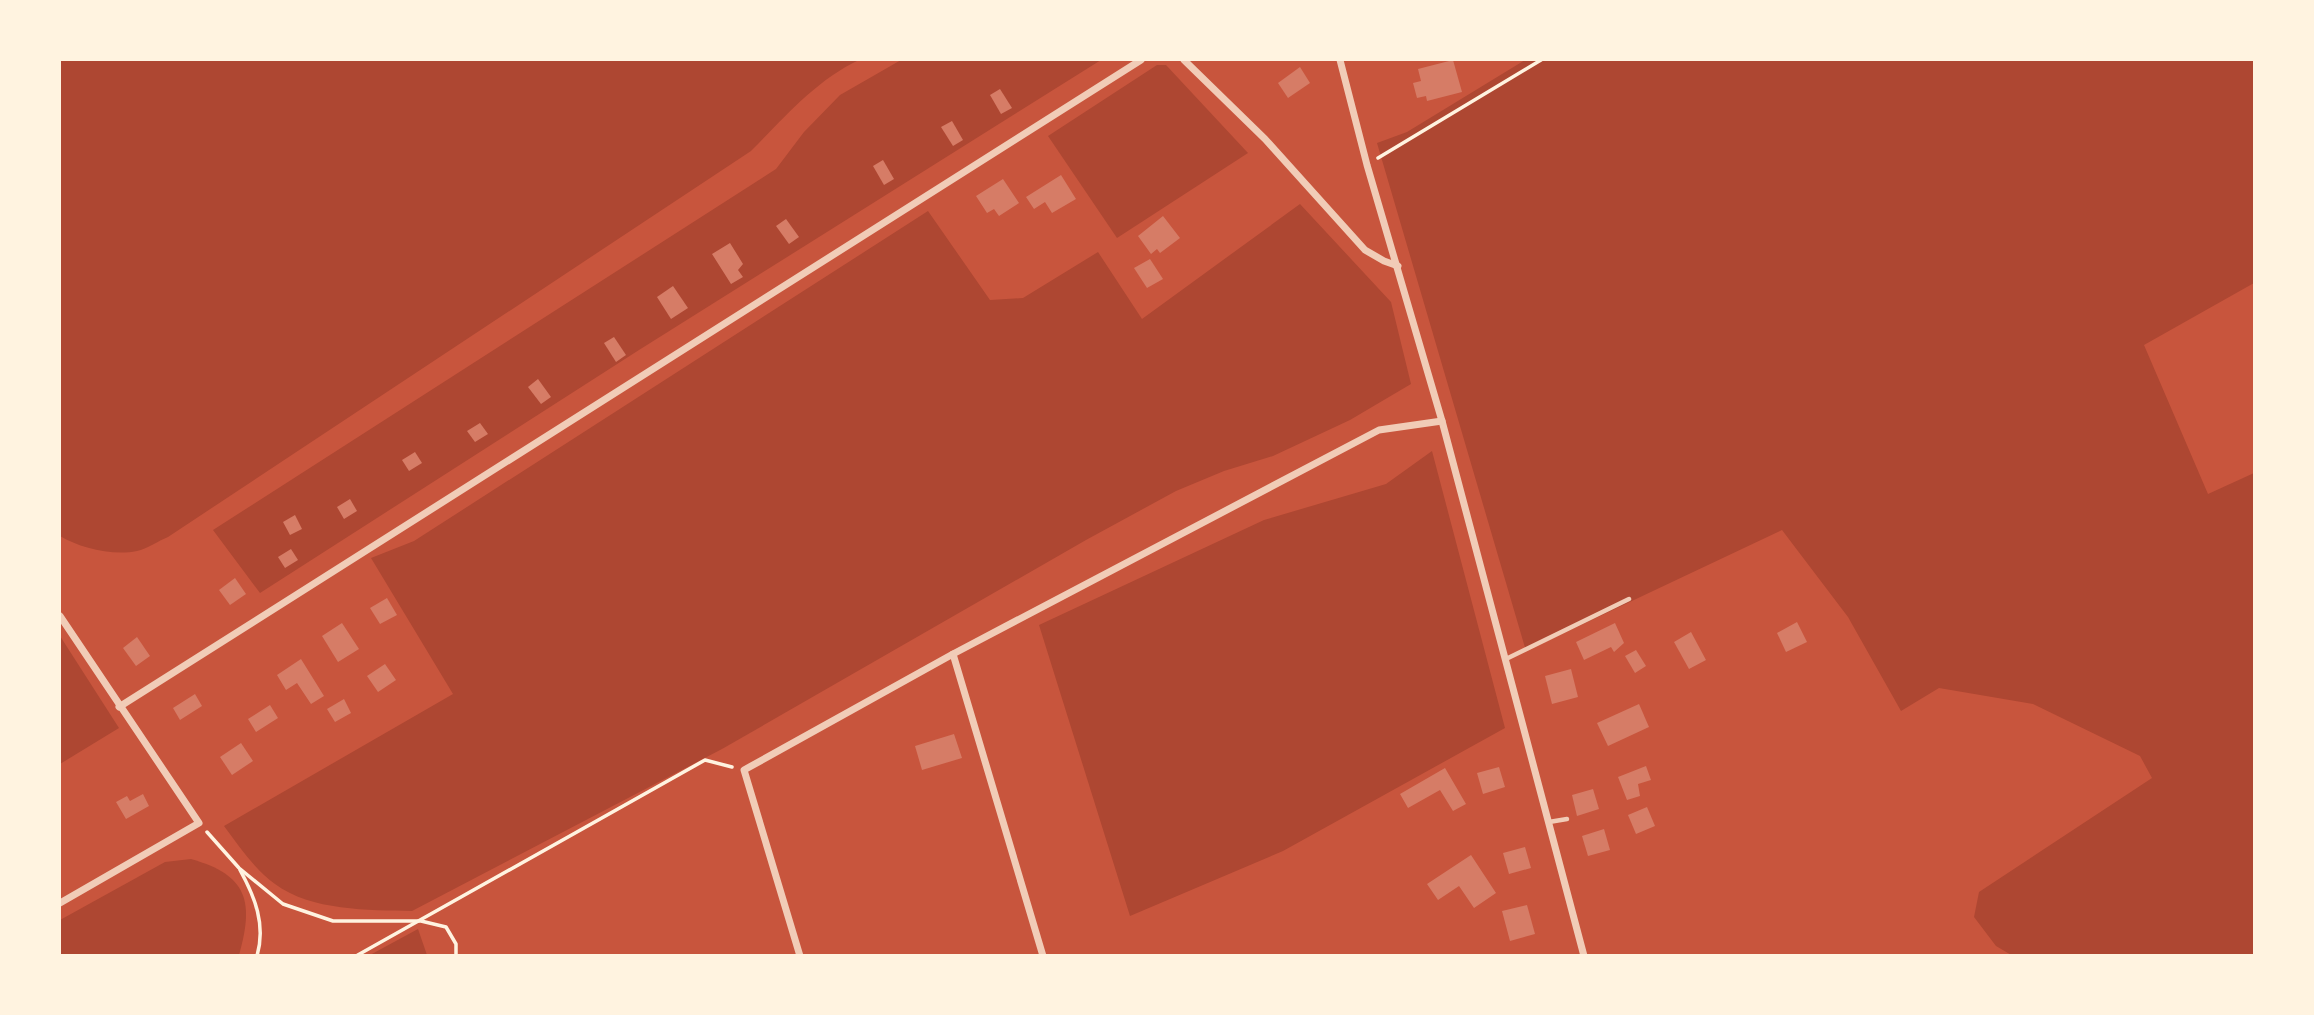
<svg xmlns="http://www.w3.org/2000/svg" width="2314" height="1015" font-family="'Alegreya Sans',sans-serif">
	<style>
		.green { fill: #ae4732 }
		.building { fill: #d67c66 }
		.lines { fill: none; stroke-linecap: round; stroke-linejoin: round }
		.path { stroke: #fff3e0; stroke-width: 3.5 }
		.service { stroke: #f1ccb7; stroke-width: 4.5 }
		.minor { stroke: #f1ccb7; stroke-width: 7 }
	</style>
	<rect width="100%" height="100%" fill="#c8553d"/>
	<g class="green">
		<path d="M60,60H859C816,80 784,118 751,151L168,537C158,541 147,549 137,551C112,556 80,548 60,536Z"/>
		<polygon points="901,60 1101,60 639,350 260,593 213,530 776,169 804,132 840,95"/>
		<polygon points="1525,60 2254,60 2254,283 2144,345 2208,494 2254,473 2254,955 2013,956 1996,946 1974,917 1979,892 2152,778 2140,756 2033,704 1939,688 1901,711 1848,617 1782,530 1526,651 1377,143 1407,132"/>
		<polygon points="1157,65 1166,65 1248,153 1117,238 1048,136"/>
		<path d="M1300,204L1391,302L1411,384L1350,420L1273,456L1224,471L1176,491L1086,540L722,749L412,911C369,910 311,911 275,884C254,869 239,846 224,826L453,694L371,558L414,541L928,211L990,300L1023,298L1098,252L1142,319Z"/>
		<polygon points="1432,451 1505,728 1283,851 1130,916 1039,625 1264,520 1386,484"/>
		<polygon points="60,636 119,728 60,764"/>
		<path d="M191,859C248,875 254,902 239,955H60V920L165,862Z"/>
		<polygon points="418,929 427,955 370,955"/>
	</g>
	<g class="building">
		<polygon points="1453,60 1462,92 1427,101 1426,96 1417,98 1413,83 1421,81 1418,69"/>
		<polygon points="1300,67 1310,83 1288,98 1278,83"/>
		<polygon points="1000,89 1012,108 1001,114 990,95"/>
		<polygon points="952,121 963,140 953,146 941,127"/>
		<polygon points="883,160 894,179 884,185 873,166"/>
		<polygon points="1061,175 1076,199 1052,213 1045,202 1034,209 1026,197"/>
		<polygon points="1003,179 1019,203 999,216 994,209 987,213 976,196"/>
		<polygon points="1163,216 1180,238 1160,253 1157,249 1151,254 1138,236"/>
		<polygon points="786,219 799,237 789,244 776,226"/>
		<polygon points="730,243 743,264 738,270 743,277 731,284 712,254"/>
		<polygon points="1150,259 1163,279 1147,288 1134,268"/>
		<polygon points="673,286 688,308 671,319 657,297"/>
		<polygon points="614,337 626,355 616,362 604,343"/>
		<polygon points="538,379 551,397 541,404 528,387"/>
		<polygon points="480,423 488,434 475,442 467,431"/>
		<polygon points="415,452 422,463 409,471 402,460"/>
		<polygon points="350,499 357,511 344,519 337,507"/>
		<polygon points="295,515 302,529 290,535 283,522"/>
		<polygon points="291,549 298,560 285,568 278,557"/>
		<polygon points="235,578 246,594 230,605 219,590"/>
		<polygon points="387,598 397,615 380,624 370,608"/>
		<polygon points="1797,622 1807,642 1786,652 1777,633"/>
		<polygon points="342,623 359,649 338,662 322,636"/>
		<polygon points="1615,623 1624,643 1614,652 1611,647 1584,660 1576,642"/>
		<polygon points="1691,632 1706,660 1689,669 1674,642"/>
		<polygon points="137,637 150,656 136,666 123,648"/>
		<polygon points="1636,650 1646,666 1635,673 1625,656"/>
		<polygon points="301,659 324,696 311,704 297,683 286,690 277,675"/>
		<polygon points="385,664 396,680 378,692 367,676"/>
		<polygon points="1571,669 1578,697 1552,704 1545,676"/>
		<polygon points="195,694 202,706 180,720 173,708"/>
		<polygon points="344,699 351,713 335,722 327,709"/>
		<polygon points="1639,704 1649,727 1608,746 1597,723"/>
		<polygon points="270,705 278,718 256,732 248,719"/>
		<polygon points="954,734 962,758 922,770 915,746"/>
		<polygon points="241,743 253,761 232,775 220,757"/>
		<polygon points="1646,766 1651,780 1638,784 1640,796 1627,800 1618,777"/>
		<polygon points="1499,767 1505,787 1483,794 1477,773"/>
		<polygon points="1445,768 1466,804 1453,811 1440,790 1408,808 1400,794"/>
		<polygon points="1593,789 1599,809 1577,816 1572,795"/>
		<polygon points="143,794 149,806 126,819 116,802 127,796 130,801"/>
		<polygon points="1647,807 1655,826 1636,834 1628,815"/>
		<polygon points="1604,829 1610,850 1588,856 1582,836"/>
		<polygon points="1525,847 1531,868 1509,874 1503,853"/>
		<polygon points="1471,855 1496,893 1474,908 1459,886 1438,900 1427,884"/>
		<polygon points="1527,905 1535,934 1510,941 1502,911"/>
	</g>
	<g class="lines">
		<g class="path">
			<polyline points="1378,158 1541,60"/>
			<polyline points="207,832 239,868 283,904 333,921 421,921 446,927 456,944 456,956"/>
			<path d="M240,870C255,897 266,925 257,956"/>
			<polyline points="356,956 705,760 732,767"/>
		</g>
		<g class="service">
			<polyline points="1506,659 1629,599"/>
			<polyline points="1549,822 1567,819"/>
		</g>
		<g class="minor">
			<polyline points="1184,60 1265,139 1365,250 1384,261 1398,266"/>
			<polyline points="1340,60 1367,165 1442,421 1584,956"/>
			<polyline points="60,616 199,823 60,903"/>
			<polyline points="953,654 1043,956"/>
			<polyline points="119,707 1141,60"/>
			<polyline points="800,956 744,770 953,654 1379,430 1442,421"/>
		</g>
	</g>
	<rect width="2314" height="1015" fill="none" stroke="#fff3e0" stroke-width="122"/>
</svg>
